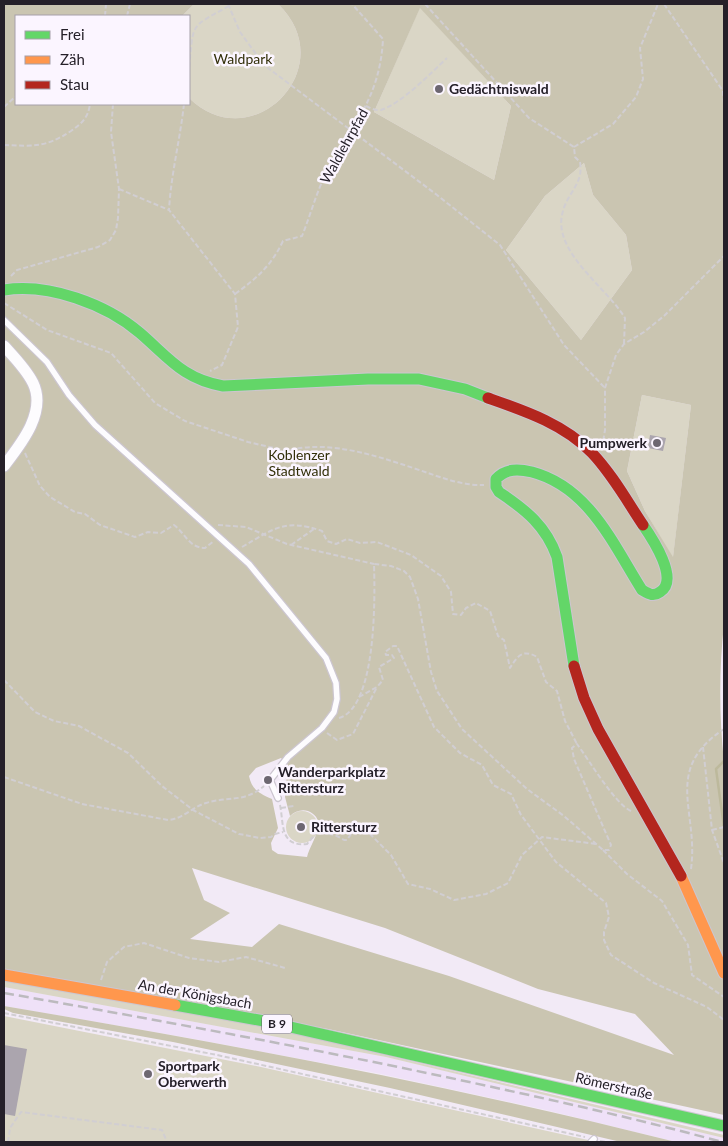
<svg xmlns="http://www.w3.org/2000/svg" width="728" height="1146" font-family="Lato,sans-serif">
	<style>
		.built { fill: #efe1f8 }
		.green { fill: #dad6c6 }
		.forest { fill: #cac5b1; fill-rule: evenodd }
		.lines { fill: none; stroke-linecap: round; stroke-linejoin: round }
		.stream { stroke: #bdb99c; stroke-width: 2.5 }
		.building { fill: #aba5ae }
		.lane-casing { stroke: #ccc6d0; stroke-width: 8 }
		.street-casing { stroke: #ccc6d0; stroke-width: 13 }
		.fast-casing { stroke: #ccc6d0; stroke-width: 13 }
		.slow-casing { stroke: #ccc6d0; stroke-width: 13 }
		.jam-casing { stroke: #ccc6d0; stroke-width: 13 }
		.path { stroke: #d1ced2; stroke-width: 2; stroke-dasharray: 5 2.5; stroke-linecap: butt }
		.lane { stroke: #fdfcfe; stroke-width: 5.5 }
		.street { stroke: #fdfcfe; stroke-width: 11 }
		.fast { stroke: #63d668; stroke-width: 11 }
		.slow { stroke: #ff974d; stroke-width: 11 }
		.jam { stroke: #b3261e; stroke-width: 11 }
		.rail { stroke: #bcbabe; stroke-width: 2.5; stroke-dasharray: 10 5; stroke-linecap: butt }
		.poi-dot { fill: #6d6771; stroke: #fbf5ff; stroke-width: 2 }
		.labels { text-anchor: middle; stroke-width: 5; stroke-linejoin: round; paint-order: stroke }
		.shield { fill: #fbf5ff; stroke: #656069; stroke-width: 1 }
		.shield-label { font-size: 12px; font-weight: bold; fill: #252029 }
		.park-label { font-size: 14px; fill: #322f09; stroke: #fbf5ff }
		.poi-label { font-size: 14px; font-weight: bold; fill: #252029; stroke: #fbf5ff; text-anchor: start }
		.street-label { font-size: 14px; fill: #252029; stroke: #fbf5ff }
	</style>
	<rect width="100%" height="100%" fill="#f2eaf6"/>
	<polygon class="built" points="4,987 386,1057 703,1132 724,1138 724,1142 676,1142 542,1109 377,1073 178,1036 4,1006"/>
	<g class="green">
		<path d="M194,4H278C343,66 253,160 189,98V16H182Z"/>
		<polygon points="420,7 511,106 494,180 374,112"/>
		<polygon points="584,163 593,195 626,235 632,270 581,340 506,250 545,196"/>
		<polygon points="642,395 691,405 673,558 645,511 627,471"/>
		<circle cx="302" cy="827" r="16"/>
		<polygon points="4,980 267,1027 724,1135 724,1138 386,1057 4,987"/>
		<polygon points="4,1016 261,1067 597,1142 4,1142"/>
	</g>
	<g class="forest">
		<path d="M4,4H194L182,16H16V104H189V98C253,160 343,66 278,4H724V624C719,669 719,716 724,762V1115L328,1029L4,971ZM420,8L511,106L494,180L374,112ZM584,163L593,195L626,235L632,270L581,340L506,250L545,196ZM642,395L691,405L673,557L645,511L627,471ZM281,758L288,765L285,797L290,816C295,811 302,809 308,811C330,820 310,843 307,857L278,854L272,850L271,843L278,828L272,799C259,793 252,790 249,776L256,768ZM192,868L385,928L538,989L635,1014L674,1055L449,976L279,924L252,947L190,939L230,913L204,900Z"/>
		<path d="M4,1006C230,1044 454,1086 676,1142H621L390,1088L173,1042L13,1013L4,1009Z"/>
	</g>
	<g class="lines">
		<polyline class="stream" points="724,761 716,769 724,827"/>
	</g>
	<g class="building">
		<polygon points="650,435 666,438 663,451 648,448"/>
		<polygon points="4,1045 27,1049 15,1116 4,1114"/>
	</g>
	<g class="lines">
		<g class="lane-casing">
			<g id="lane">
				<polyline points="4,320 47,362 69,395 95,425 249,564 326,658 336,683 337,699 334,712 322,728 288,757 270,780 278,798"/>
				<polyline points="591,1142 594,1139"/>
			</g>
		</g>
		<g class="street-casing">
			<path id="street" d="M4,346C14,357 26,369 33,383C47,412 21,444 4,466"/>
		</g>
		<g class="fast-casing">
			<g id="fast">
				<path d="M4,290C49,283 106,304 140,333C169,358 183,379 223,386L368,379H419L465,389L488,398"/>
				<path d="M574,666L557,557C546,526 526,510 499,492L496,487V479C506,468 519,469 532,472C589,487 613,544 642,590C649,594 653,597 660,592C680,580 652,538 643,525"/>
				<polyline points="175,1005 264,1021 724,1126"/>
			</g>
		</g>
		<g class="slow-casing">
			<g id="slow">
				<polyline points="681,876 724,973"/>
				<polyline points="4,975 175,1005"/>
			</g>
		</g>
		<g class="jam-casing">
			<g id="jam">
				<path d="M488,398C525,411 564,424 592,453C612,474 627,501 643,525"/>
				<polyline points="574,666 584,698 598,729 681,876"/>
			</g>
		</g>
		<g class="path">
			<polyline points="228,4 240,32 264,65 437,195 500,245 564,345 605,388"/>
			<path d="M425,4L529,118L574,147L575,157L580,162C584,185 566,193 562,215C554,253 608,289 625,318L624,344"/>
			<polyline points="664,4 723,91 724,104"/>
			<polyline points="105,16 106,4"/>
			<polyline points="127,16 130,4"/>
			<path d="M189,67C194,22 189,28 229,6"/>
			<path d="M184,104C180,140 171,174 169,210L235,294L238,327L222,365L210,371"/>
			<path d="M366,106C370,108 376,111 381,110C402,103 431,73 447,58"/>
			<polyline points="4,107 16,96"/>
			<polyline points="724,126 724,161"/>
			<path d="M4,145C33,146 45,148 71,131C82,123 88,118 90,104"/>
			<polyline points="574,147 613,124 636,97 643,79 640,48 658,4"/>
			<polyline points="119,189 169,210"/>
			<polyline points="11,276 17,270 98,247 110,240 116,230 118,218 119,189 111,132 113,104"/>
			<path d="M235,294C257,278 271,266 283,241L302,236C311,214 317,189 329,168C355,122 380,96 383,39L352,4"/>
			<path d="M4,303L47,330L111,353L155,403L185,421L248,442L287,451C331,438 386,459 428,473C445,479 466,486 484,485"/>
			<polyline points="602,448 605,430 605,388 616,355 624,344 644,332 664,316 724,256"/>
			<path d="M25,453L40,486L50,497L75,512L85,514L100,525L135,537L148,532L161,533L174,525C185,533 189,548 205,548L214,541"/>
			<polyline points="218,525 246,527 287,544 374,564"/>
			<polyline points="291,545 314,529"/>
			<path d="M242,547C273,529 285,518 322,531L327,541L336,544L347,539L360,543L377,542L411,555L441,576L451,592L453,614L461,615L466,608L476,603L490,611L498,636L504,640L510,668C518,655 523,649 537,657L546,682L557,691L565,721L577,744"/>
			<polyline points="4,680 35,712 54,721 79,726 128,753 162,786 193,810 239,834 260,838 271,837 275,834 283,832"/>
			<polyline points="359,697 377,687 383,680 379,667 394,658 392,655 386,655 385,652 393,646 397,646 434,727 460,753 482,765 493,785 511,794 521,815 556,862 606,903 609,917 604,932 604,940 611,955 654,983 707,1007 724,1020"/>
			<path d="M339,718C377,707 375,596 374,564L391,566L404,571L410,577L418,599L431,672L437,691L462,729L527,789L564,816L603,850H609L611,845L574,759L572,748L577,744C589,760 615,804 631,811"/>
			<polyline points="327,733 337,740 353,734 377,687"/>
			<polyline points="703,747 712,830 724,863"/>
			<path d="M4,777L82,804L168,820C183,819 192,807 206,803C229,796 244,803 264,786"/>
			<path d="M280,805C284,823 279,847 307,844L317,832L335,835L344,840H347L355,828L362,826L391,855L408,884L430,889L454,900L486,894L508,883L522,855L542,837L596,844"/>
			<polyline points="281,808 294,806"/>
			<polyline points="712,830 724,827"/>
			<polyline points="603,850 627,874 662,901 688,945 692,975 724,997"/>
			<path d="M691,869C699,811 662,770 724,729"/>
			<polyline points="101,980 107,962 116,954 124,947 144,943 189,958 219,962 246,957 285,968"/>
			<polyline points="4,1013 217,1055 585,1137"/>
			<polyline points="600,1141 607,1142"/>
			<polyline points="8,1142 10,1128 21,1112 162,1130 167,1142"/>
		</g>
		<use href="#lane" class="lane"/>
		<use href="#street" class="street"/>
		<use href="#fast" class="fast"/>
		<use href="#slow" class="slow"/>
		<use href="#jam" class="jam"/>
		<path class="rail" d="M4,993C152,1019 299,1046 446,1077C539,1097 631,1117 722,1142"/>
	</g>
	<g class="poi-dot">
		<circle cx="439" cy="89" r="5"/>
		<circle cx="657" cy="443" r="5"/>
		<circle cx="268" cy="780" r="5"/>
		<circle cx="301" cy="827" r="5"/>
		<circle cx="148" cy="1074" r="5"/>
	</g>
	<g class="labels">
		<rect class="shield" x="262" y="1014.5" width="30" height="19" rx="4"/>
		<g class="shield-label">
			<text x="277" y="1028">B 9</text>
		</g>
		<g class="park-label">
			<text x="243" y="64">Waldpark</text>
			<text x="299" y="460">Koblenzer<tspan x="299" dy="16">Stadtwald</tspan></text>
		</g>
		<g class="poi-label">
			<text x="449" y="94">Gedächtniswald</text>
			<text x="647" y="448" text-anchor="end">Pumpwerk</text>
			<text x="278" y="777">Wanderparkplatz<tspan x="278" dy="16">Rittersturz</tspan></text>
			<text x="311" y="832">Rittersturz</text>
			<text x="158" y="1071">Sportpark<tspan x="158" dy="16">Oberwerth</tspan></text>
		</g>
		<g class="street-label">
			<text transform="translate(344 146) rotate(-61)" y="5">Waldlehrpfad</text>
			<text transform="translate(195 994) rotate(10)" y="5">An der Königsbach</text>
			<text transform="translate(614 1086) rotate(13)" y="5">Römerstraße</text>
		</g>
	</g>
	<rect width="728" height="1146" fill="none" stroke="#252029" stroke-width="10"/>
	<rect x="15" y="15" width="175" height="90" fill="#fbf5ff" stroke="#a5a0a9"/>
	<rect x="25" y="31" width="25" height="8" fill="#63d668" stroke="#a5a0a9"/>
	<text x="60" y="40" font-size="15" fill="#252029">Frei</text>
	<rect x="25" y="56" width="25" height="8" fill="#ff974d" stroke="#a5a0a9"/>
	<text x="60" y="65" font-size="15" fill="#252029">Zäh</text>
	<rect x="25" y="81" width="25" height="8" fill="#b3261e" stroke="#a5a0a9"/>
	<text x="60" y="90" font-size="15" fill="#252029">Stau</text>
</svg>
